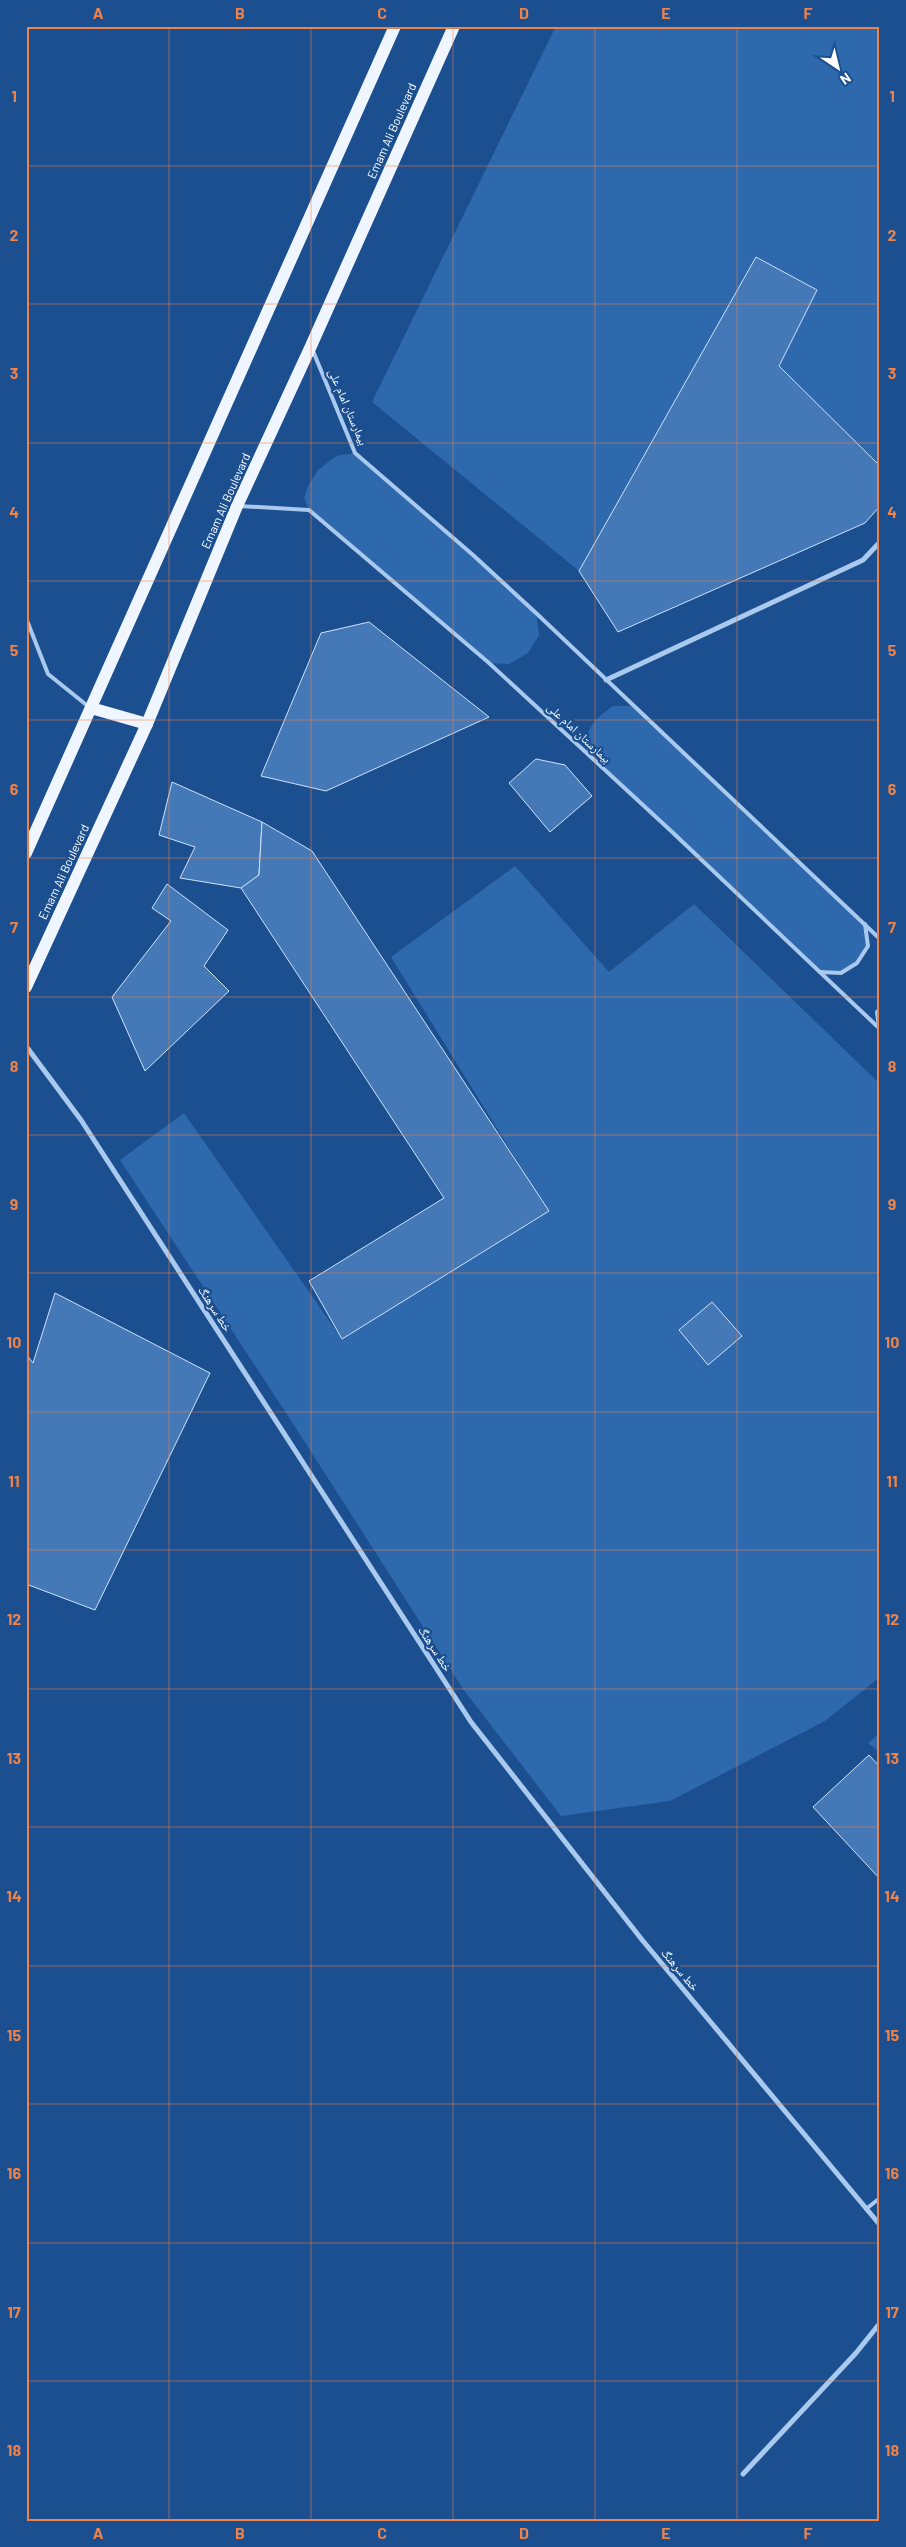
<svg xmlns="http://www.w3.org/2000/svg" width="906" height="2547" font-family="Barlow,'Noto Naskh Arabic',sans-serif">
	<style>
		.green { fill: #2e69ad }
		.building { fill: #4478b7; stroke: #cfe3fa }
		.lines { fill: none; stroke-linecap: round; stroke-linejoin: round }
		.service { stroke: #a9c9ee; stroke-width: 4 }
		.minor { stroke: #a9c9ee; stroke-width: 5 }
		.primary { stroke: #f0f6ff; stroke-width: 12 }
		.grid { fill: none; stroke: #ee8249; stroke-width: 1; stroke-opacity: 0.55 }
		.labels { text-anchor: middle; stroke-width: 4.5; stroke-linejoin: round; paint-order: stroke }
		.street-label { font-size: 12px; fill: #fff; stroke: #1b4f8f }
		.neatline { fill: none; stroke: #ee8249; stroke-width: 2 }
		.grid-label { font-size: 16px; text-anchor: middle; font-weight: bold; fill: #ee8249 }
	</style>
	<rect width="100%" height="100%" fill="#1b4f8f"/>
	<g class="green">
		<polygon points="556,26 880,26 880,466 779,366 817,290 757,257 579,571 372,402"/>
		<polygon points="355,453 536,613 539,635 528,653 509,664 489,663 309,510 304,498 308,486 318,470 336,456"/>
		<path d="M613,706H633L865,924L868,946L857,963L841,973L820,972L587,754C585,728 592,721 613,706Z"/>
		<polygon points="515,866 609,972 694,904 880,1084 880,1677 825,1721 670,1801 561,1816 463,1689 290,1419 120,1160 184,1113 342,1339 548,1211 391,957"/>
		<polygon points="880,1733 880,1753 868,1743"/>
	</g>
	<g class="building">
		<polygon points="756,257 817,290 779,366 880,466 880,506 865,523 618,632 579,571"/>
		<polygon points="369,622 489,717 326,791 261,776 321,633"/>
		<polygon points="536,759 565,765 592,796 550,832 509,783"/>
		<polygon points="172,782 262,822 259,875 241,888 180,878 195,847 159,835"/>
		<polygon points="262,822 312,851 549,1211 342,1339 309,1281 444,1198 241,888 259,875"/>
		<polygon points="167,884 228,930 204,966 229,991 145,1071 112,997 171,921 152,908"/>
		<polygon points="55,1293 210,1373 95,1610 26,1584 26,1354 33,1363"/>
		<polygon points="712,1302 742,1336 708,1365 679,1330"/>
		<polygon points="869,1755 880,1767 880,1879 813,1807"/>
	</g>
	<g class="lines">
		<g class="service">
			<polyline points="313,351 355,453 473,555 536,613 880,939"/>
			<polyline points="239,506 309,510 489,663 670,830 880,1029"/>
			<polyline points="26,618 48,674 89,707"/>
			<polyline points="820,972 841,973 857,963 868,946 865,924"/>
			<polyline points="879,1028 877,1012 880,1009"/>
			<polyline points="866,2209 880,2198"/>
		</g>
		<g class="minor">
			<polyline points="606,680 863,560 880,542"/>
			<polyline points="26,1046 81,1120 471,1722 643,1941 880,2225"/>
			<polyline points="743,2474 856,2353 880,2323"/>
		</g>
		<g class="primary">
			<polyline points="91,708 147,724"/>
			<polyline points="26,853 395,26"/>
			<polyline points="26,987 147,724 237,506 311,346 454,26"/>
		</g>
	</g>
	<path class="grid" d="M169,26V2521M311,26V2521M453,26V2521M595,26V2521M737,26V2521M26,166H880M26,304H880M26,443H880M26,581H880M26,720H880M26,858H880M26,997H880M26,1135H880M26,1273H880M26,1412H880M26,1550H880M26,1689H880M26,1827H880M26,1966H880M26,2104H880M26,2243H880M26,2381H880"/>
	<g class="labels">
		<g class="street-label">
			<text transform="translate(392 131) rotate(-66)" y="4">Emam Ali Boulevard</text>
			<text transform="translate(348 407) rotate(67)" y="4">بیمارستان امام علی</text>
			<text transform="translate(226 501) rotate(-66)" y="4">Emam Ali Boulevard</text>
			<text transform="translate(579 733) rotate(43)" y="4">بیمارستان امام علی</text>
			<text transform="translate(64 872) rotate(-65)" y="4">Emam Ali Boulevard</text>
			<text transform="translate(215 1309) rotate(57)" y="4">خط سرهنگ</text>
			<text transform="translate(435 1649) rotate(57)" y="4">خط سرهنگ</text>
			<text transform="translate(680 1970) rotate(50)" y="4">خط سرهنگ</text>
		</g>
	</g>
	<rect width="906" height="2547" fill="none" stroke="#1b4f8f" stroke-width="55"/>
	<g transform="translate(838 68) rotate(145)" stroke="#1b4f8f" stroke-width="4" paint-order="stroke">
	<path d="M0-4L9 19L0 12L-9 19Z" fill="#ffffff"/>
	<text y="-8" font-size="14" font-weight="bold" text-anchor="middle" fill="#ffffff">N</text>
	</g>
	<rect x="28" y="28" width="850" height="2492" class="neatline"/>
	<g class="grid-label">
		<text x="98" y="19">A</text>
		<text x="240" y="19">B</text>
		<text x="382" y="19">C</text>
		<text x="524" y="19">D</text>
		<text x="666" y="19">E</text>
		<text x="808" y="19">F</text>
		<text x="14" y="102">1</text>
		<text x="892" y="102">1</text>
		<text x="14" y="241">2</text>
		<text x="892" y="241">2</text>
		<text x="14" y="379">3</text>
		<text x="892" y="379">3</text>
		<text x="14" y="518">4</text>
		<text x="892" y="518">4</text>
		<text x="14" y="656">5</text>
		<text x="892" y="656">5</text>
		<text x="14" y="795">6</text>
		<text x="892" y="795">6</text>
		<text x="14" y="933">7</text>
		<text x="892" y="933">7</text>
		<text x="14" y="1072">8</text>
		<text x="892" y="1072">8</text>
		<text x="14" y="1210">9</text>
		<text x="892" y="1210">9</text>
		<text x="14" y="1348">10</text>
		<text x="892" y="1348">10</text>
		<text x="14" y="1487">11</text>
		<text x="892" y="1487">11</text>
		<text x="14" y="1625">12</text>
		<text x="892" y="1625">12</text>
		<text x="14" y="1764">13</text>
		<text x="892" y="1764">13</text>
		<text x="14" y="1902">14</text>
		<text x="892" y="1902">14</text>
		<text x="14" y="2041">15</text>
		<text x="892" y="2041">15</text>
		<text x="14" y="2179">16</text>
		<text x="892" y="2179">16</text>
		<text x="14" y="2318">17</text>
		<text x="892" y="2318">17</text>
		<text x="14" y="2456">18</text>
		<text x="892" y="2456">18</text>
		<text x="98" y="2539">A</text>
		<text x="240" y="2539">B</text>
		<text x="382" y="2539">C</text>
		<text x="524" y="2539">D</text>
		<text x="666" y="2539">E</text>
		<text x="808" y="2539">F</text>
	</g>
</svg>
